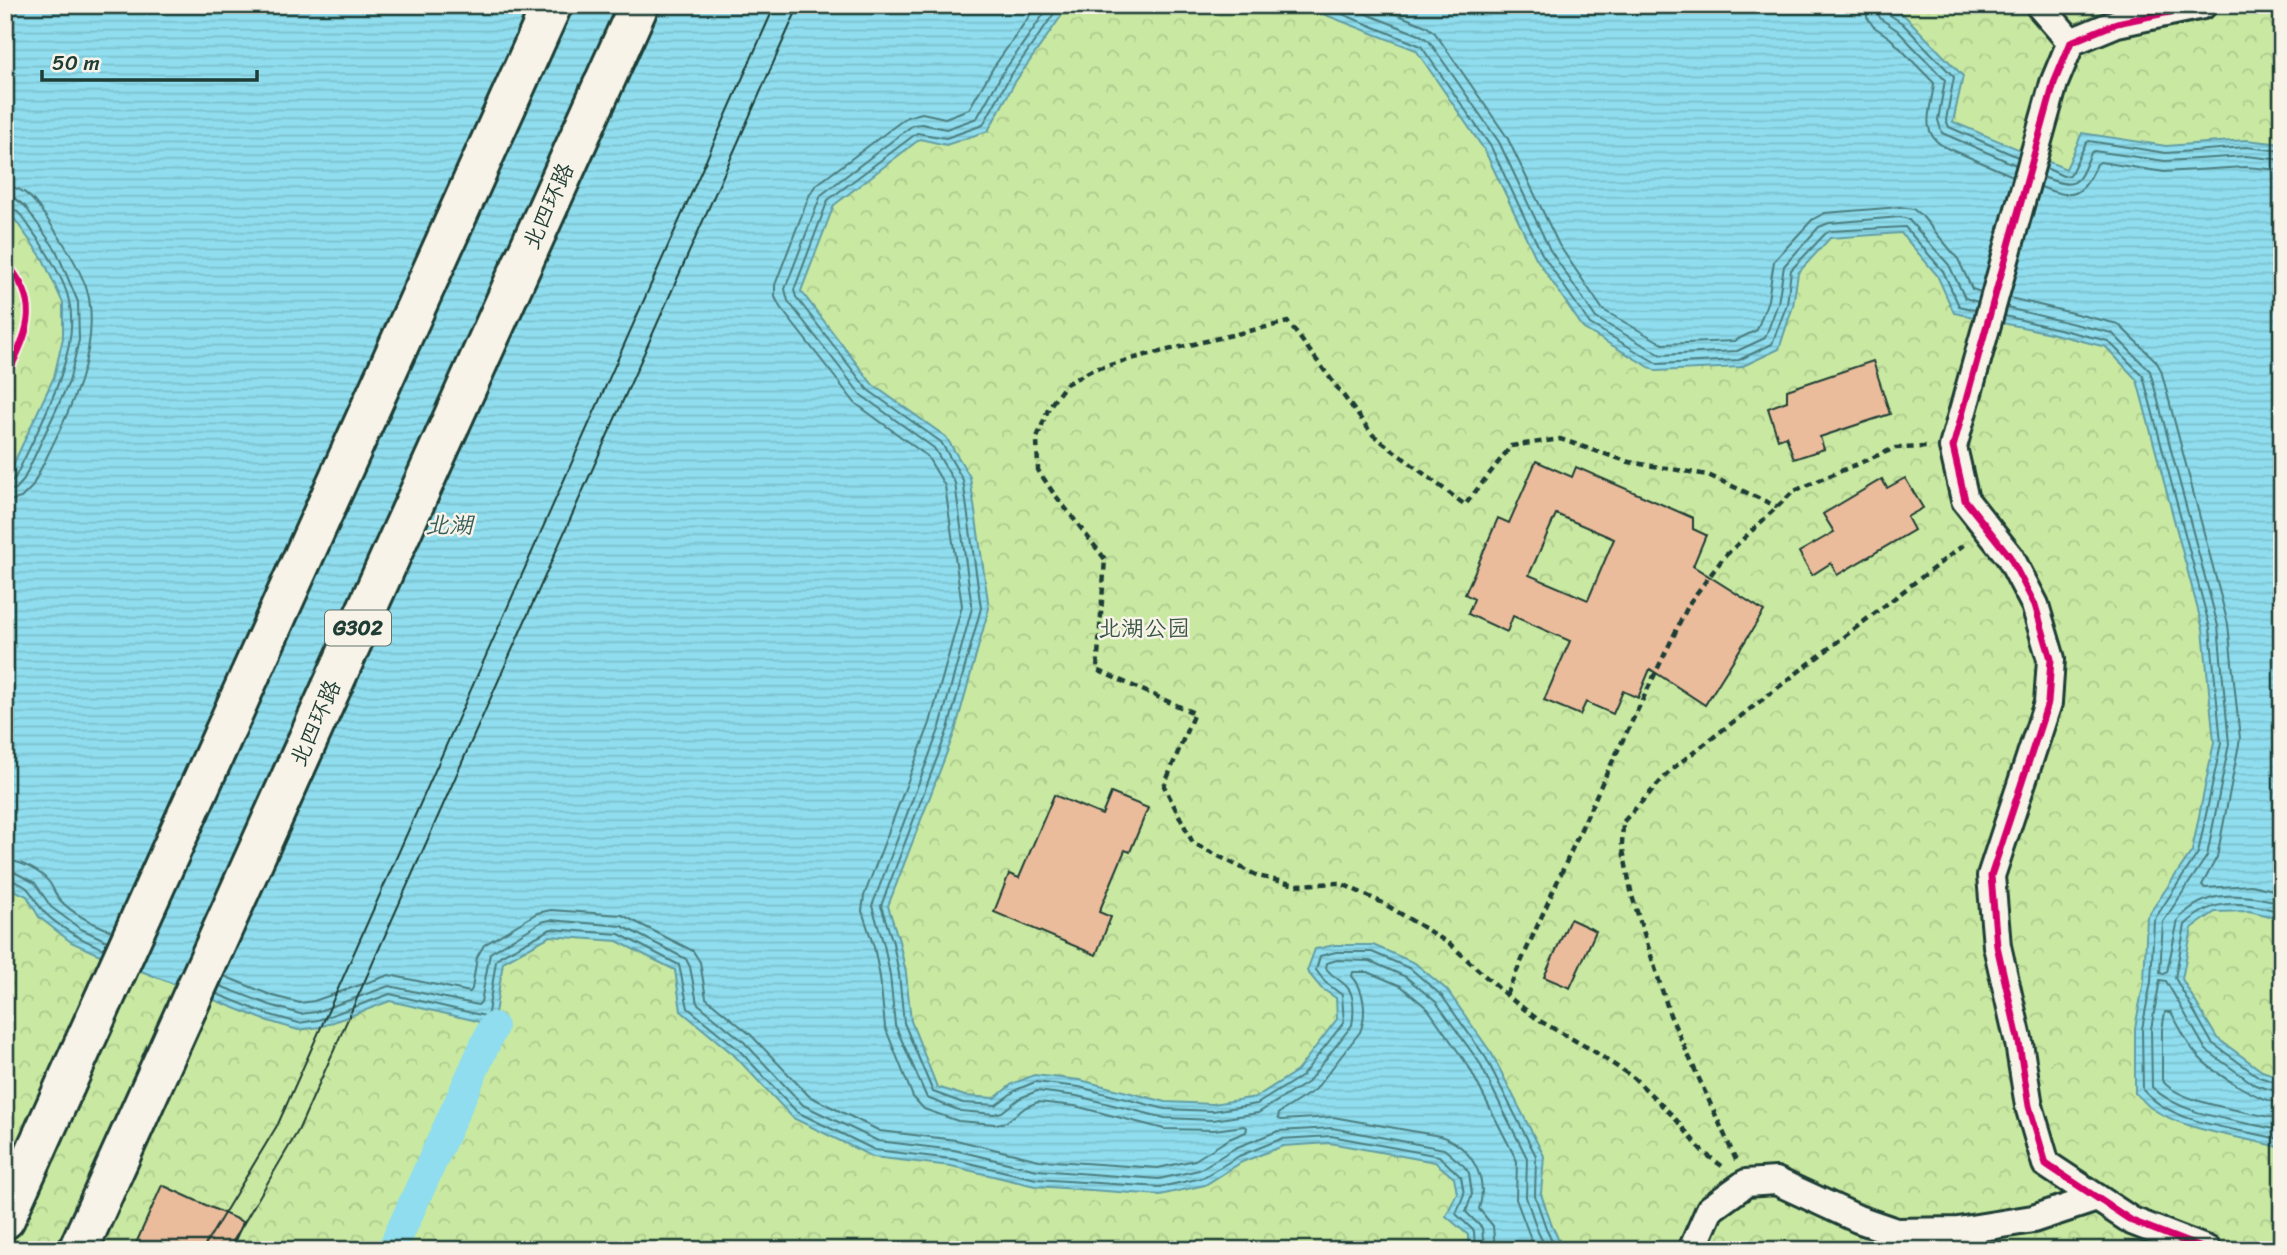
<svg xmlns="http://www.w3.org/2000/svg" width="2287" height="1255" font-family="Sriracha,'LXGW WenKai TC',sans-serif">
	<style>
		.park { fill: url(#park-crowns); stroke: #74936b; stroke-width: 2 }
		.water { fill: url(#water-rules); stroke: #629da4; stroke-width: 2 }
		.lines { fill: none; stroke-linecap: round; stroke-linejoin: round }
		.shore { stroke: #4c7d7e; stroke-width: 2 }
		.canal { stroke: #8fddee; stroke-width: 30 }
		.building { fill: #ebbc9b; stroke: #1f3d34; stroke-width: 2; fill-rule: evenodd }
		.minor-casing { stroke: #1f3d34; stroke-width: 32 }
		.trunk-casing { stroke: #1f3d34; stroke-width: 44 }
		.path { stroke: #1f3d34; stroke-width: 4.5; stroke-dasharray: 7 5; stroke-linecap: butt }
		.minor { stroke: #f7f3e8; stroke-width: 26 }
		.trunk { stroke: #f7f3e8; stroke-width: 38 }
		.tram { stroke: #1f3d34; stroke-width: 2 }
		.cycleway-casing { stroke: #f7f3e8; stroke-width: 11 }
		.cycleway { stroke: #d6006c; stroke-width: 7 }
		.labels { text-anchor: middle; stroke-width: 5; stroke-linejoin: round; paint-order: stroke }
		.shield { fill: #f7f3e8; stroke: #60746a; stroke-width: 2 }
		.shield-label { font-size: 21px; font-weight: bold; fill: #1f3d34 }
		.street-label { font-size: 23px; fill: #1f3d34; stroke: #f7f3e8 }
		.park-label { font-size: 23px; fill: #385744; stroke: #f7f3e8 }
		.water-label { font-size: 24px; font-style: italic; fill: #355d59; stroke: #f7f3e8 }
	</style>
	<defs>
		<pattern id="park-crowns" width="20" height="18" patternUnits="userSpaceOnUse" patternTransform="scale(1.75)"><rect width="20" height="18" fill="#c9e9a2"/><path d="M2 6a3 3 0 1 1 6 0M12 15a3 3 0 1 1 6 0" fill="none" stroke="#acc98c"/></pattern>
		<pattern id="water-rules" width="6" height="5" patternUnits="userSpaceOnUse" patternTransform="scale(1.75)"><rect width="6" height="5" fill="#8fddee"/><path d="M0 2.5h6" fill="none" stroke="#7bbfcd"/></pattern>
	</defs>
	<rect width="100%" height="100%" fill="#f5e8d9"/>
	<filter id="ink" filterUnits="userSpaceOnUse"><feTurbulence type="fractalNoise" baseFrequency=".0143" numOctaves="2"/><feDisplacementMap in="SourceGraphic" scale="14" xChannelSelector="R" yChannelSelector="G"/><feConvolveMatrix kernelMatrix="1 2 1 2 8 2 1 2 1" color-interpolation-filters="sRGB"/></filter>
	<g filter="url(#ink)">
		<rect class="park" x="5" y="5" width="2277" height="1245"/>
		<g class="water">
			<polygon points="5,5 1069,5 1015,82 988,131 946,145 920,139 834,205 801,291 873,385 946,437 970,477 989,608 955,731 888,906 899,941 906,973 911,1021 937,1087 965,1096 995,1098 1012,1084 1034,1075 1080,1080 1166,1102 1213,1104 1256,1097 1297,1071 1337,1019 1336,998 1321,988 1307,971 1315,949 1335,945 1373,945 1415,963 1447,990 1492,1054 1544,1156 1541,1194 1552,1226 1564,1250 1468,1250 1468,1235 1446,1216 1457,1193 1454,1178 1435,1162 1330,1143 1283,1146 1242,1162 1205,1185 1160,1195 1035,1186 951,1166 873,1157 793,1118 733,1054 681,1011 675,970 617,941 550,936 503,962 493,1027 473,1020 390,1001 320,1027 298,1030 265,1020 93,952 71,942 39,917 27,896 5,886 5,482 54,377 63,338 63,303 43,259 13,217 5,211"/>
			<path d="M1267,5H1887L1906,17L1963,76L1953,122L2066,169L2082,133L2166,146L2246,140L2282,144V919L2249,911L2215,912L2192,928L2182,979L2217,1038L2262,1071L2282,1078V1148C2241,1136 2187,1132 2151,1108C2146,1104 2141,1098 2135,1093V1028L2144,981L2147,917L2192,851L2214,742L2203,629L2137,380L2106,347L2050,333L1954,313L1937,275L1901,233L1830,238L1798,273L1793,306L1779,349L1741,367L1656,371L1584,329L1536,258L1485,151L1416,50L1318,12Z"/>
		</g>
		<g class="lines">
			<g class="shore">
				<path d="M1050,5L1002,74L977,118L946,129L922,124L913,125L821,195L785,289L788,301L861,395L934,448L955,483L972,608L940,727L872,906L884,945L890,975L895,1025L927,1098L961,1111L994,1114L1002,1112L1020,1098L1037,1091L1077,1096L1165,1118L1213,1120L1258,1113L1308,1082L1352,1025C1354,1015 1355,995 1347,987C1340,979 1332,977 1326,968L1327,963L1337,960L1370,961L1406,977L1436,1002L1479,1062L1527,1158L1526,1197L1538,1232L1547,1250"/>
				<polyline points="1060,5 1009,78 983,125 946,138 917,133 828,200 794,290 796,297 868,390 941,442 963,480 981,608 948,729 881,906 893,943 899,974 904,1023 933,1092 963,1103 996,1105 1016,1090 1035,1082 1079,1087 1165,1109 1213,1111 1257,1104 1302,1076 1344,1022 1342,995 1325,982 1316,970 1320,956 1336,952 1372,952 1411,969 1442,996 1486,1058 1536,1156 1535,1196 1546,1228 1556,1250"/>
				<polyline points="1320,5 1421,46 1491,147 1542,254 1590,324 1658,364 1739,360 1772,344 1787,304 1791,270 1825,234 1830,231 1905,227 1943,271 1959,306 1976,310"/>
				<polyline points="1344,5 1422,36 1429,41 1499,142 1550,250 1596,318 1661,355 1737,351 1765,338 1778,303 1784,266 1819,227 1829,223 1900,217 1908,219 1949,265 1965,298 1978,302"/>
				<polyline points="1373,5 1426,26 1435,33 1507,137 1559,245 1603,310 1663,344 1734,341 1757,330 1768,300 1774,261 1812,220 1825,213 1900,207 1913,209 1922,216 1958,259 1972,289 1981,292"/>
				<path d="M1866,5L1867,17L1873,26L1890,38L1934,83C1932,107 1918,131 1943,146L2013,176"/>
				<polyline points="1876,5 1877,13 1881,19 1897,30 1945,80 1938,120 1942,133 2016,165"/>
				<polyline points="1885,5 1887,13 1902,23 1954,77 1946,120 1949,127 2018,157"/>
				<polyline points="2046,168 2063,176 2070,175 2086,143 2089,141 2166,153 2246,147 2282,151"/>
				<path d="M2043,177C2078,191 2078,183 2091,153L2094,151L2165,161L2246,156L2282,160"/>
				<path d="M5,186C29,187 40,209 52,226C65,244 85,277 89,298C100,364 59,430 32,487L21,498L5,502"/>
				<path d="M2041,187C2073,201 2083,196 2097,164L2100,162L2164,172L2245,167L2282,170"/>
				<polyline points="5,197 14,198 25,206 56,250 78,302 79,340 69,382 23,481 16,489 5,491"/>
				<path d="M5,206C20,207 29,228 38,239C49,256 65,281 69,301C82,353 37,431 15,478L10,482L5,483"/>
				<polyline points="2010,298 2118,324 2156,361 2161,370 2228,624 2240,739 2217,857 2202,885 2205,888 2251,885 2282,892"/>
				<path d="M2007,308L2112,333L2150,371L2218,626L2229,744L2207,856L2163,922L2160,973L2164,974L2167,972L2178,920C2206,887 2245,894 2282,903"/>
				<path d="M2005,316L2108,341L2143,376L2210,628L2221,743L2198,853L2154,920L2151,982L2142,1029L2143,1090C2175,1126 2238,1128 2282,1140"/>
				<path d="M5,860C19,861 40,870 49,882C53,887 55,895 60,900C74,915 93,924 112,931"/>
				<polyline points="5,871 14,872 35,883 51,907 79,928 107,941"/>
				<path d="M5,880C35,883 30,899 46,914C63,930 82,940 104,949"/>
				<path d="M2282,912C2246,903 2214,895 2185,925L2175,978L2212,1043L2259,1077L2282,1084"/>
				<polyline points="224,976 273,996 300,1003 314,1001 389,975 470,992 472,989 477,957 484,945 537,913 551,910 622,915 693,951 700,962 706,998 751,1035 809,1096 880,1131 956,1140 1039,1160 1158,1168 1195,1160 1229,1139 1246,1132 1247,1128 1244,1126 1214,1130 1164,1129 1075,1106 1038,1102 1026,1107 1006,1122 996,1124 958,1121 924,1109 913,1097 885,1027 880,977 874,947 862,911 864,896 930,723 962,606 945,486 927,456 855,403 780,307 775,297 775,285 809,196 815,186 907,117 922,113 945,118 969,109 993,68 1037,5"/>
				<polyline points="220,986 270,1005 300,1014 316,1012 389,986 478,1005 481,1002 490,953 541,922 550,920 622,926 686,959 690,967 697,1003 744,1042 803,1105 878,1141 954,1150 1037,1170 1159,1179 1199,1170 1235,1148 1278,1131 1332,1128 1444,1149 1464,1166 1469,1173 1472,1194 1466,1212 1482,1228 1484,1250"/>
				<polyline points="217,994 267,1014 299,1023 318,1020 390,994 485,1016 488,1013 496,961 500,956 551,929 619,934 679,965 688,1008 738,1049 797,1112 875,1150 952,1159 1036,1179 1160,1187 1202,1178 1239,1156 1281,1139 1331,1136 1439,1156 1461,1177 1464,1194 1456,1214 1474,1231 1475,1250"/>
				<path d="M2282,1093L2255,1085L2206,1050L2166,981L2160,980L2151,1029L2152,1087C2184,1118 2241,1120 2282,1131"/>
				<path d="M2282,1103C2260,1102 2211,1072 2197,1055C2186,1042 2179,1026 2171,1012H2165L2162,1030V1080C2178,1104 2254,1112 2282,1120"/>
				<path d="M1495,1250L1493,1226L1479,1209C1489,1178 1471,1146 1440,1136L1333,1117L1281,1120L1278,1118L1279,1113L1315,1090L1360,1032C1367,1015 1365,990 1352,976L1353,972H1368L1401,986L1428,1009L1469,1067L1517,1161L1516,1199L1535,1250"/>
			</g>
			<polyline class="canal" points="392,1250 493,1027"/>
		</g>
		<g class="building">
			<polygon points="1873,361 1890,414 1820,437 1824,449 1794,459 1786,436 1778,439 1768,408 1787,401 1787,390"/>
			<path d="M1536,461L1572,477L1576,467L1693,518V529L1706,535L1693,566L1764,611L1705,705L1650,669L1638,698L1623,691L1613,714L1586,702L1580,715L1544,700L1570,641L1513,616L1507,632L1468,614L1474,599L1465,594L1498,518L1509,523ZM1556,514L1614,539L1588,600L1529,575Z"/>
			<polygon points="1905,478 1923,508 1907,517 1914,530 1837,575 1831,563 1812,575 1799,552 1834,532 1823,514 1882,479 1887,488"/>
			<polygon points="1111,793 1148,808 1130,852 1125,850 1099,912 1111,917 1096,955 994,912 1009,874 1019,878 1054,795 1102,815"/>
			<polygon points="1570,919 1596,931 1570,988 1544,977"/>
			<polygon points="162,1185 243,1222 231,1250 133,1250"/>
		</g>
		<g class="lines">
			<g class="minor-casing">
				<g id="minor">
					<polyline points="2039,5 2071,42"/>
					<polyline points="2203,5 2117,23 2071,42 2054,83 1953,447 1965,500 2010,557 2035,605 2051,659 2048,703 1991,876 1997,946 2019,1043 2029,1106 2046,1164 2132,1221 2207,1250"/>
					<polyline points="1692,1250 1710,1209 1746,1183 1776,1181 1858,1219 1896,1232 1958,1231 2033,1219 2097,1198"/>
				</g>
			</g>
			<g class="trunk-casing">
				<g id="trunk">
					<polyline points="5,1219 552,5"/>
					<polyline points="78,1250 639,5"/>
				</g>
			</g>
			<g class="path">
				<polyline points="1506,995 1602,783 1690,602 1724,557 1794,491 1895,448 1928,447"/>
				<polyline points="1736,1160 1670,1015 1632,896 1622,845 1623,822 1672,769 1966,543"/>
				<polyline points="1722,1166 1703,1152 1673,1116 1634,1078 1592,1050 1540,1021 1506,995 1450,944 1383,903 1340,883 1296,885 1258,876 1193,843 1164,786 1194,713 1097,670 1105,559 1052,491 1038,470 1037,438 1049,407 1066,384 1092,370 1146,355 1288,322 1373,435 1465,505 1511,446 1560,439 1629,462 1708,475 1778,507"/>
			</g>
			<use href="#minor" class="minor"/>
			<use href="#trunk" class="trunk"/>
			<g class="tram">
				<polyline points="202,1250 278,1124 775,5"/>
				<polyline points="228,1250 298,1131 799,5"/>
			</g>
			<g class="cycleway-casing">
				<g id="cycleway">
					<polyline points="2203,5 2117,23 2071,42 2054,83 1953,447 1965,500 2010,557 2035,605 2051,659 2048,703 1991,876 1997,946 2019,1043 2029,1106 2046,1164 2132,1221 2207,1250"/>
					<path d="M5,262C45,306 26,333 5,380"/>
				</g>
			</g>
			<use href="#cycleway" class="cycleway"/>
		</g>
	</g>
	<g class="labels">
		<rect class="shield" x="325" y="610.5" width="66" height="35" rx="5"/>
		<g class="shield-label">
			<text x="358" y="635">G302</text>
		</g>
		<g class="street-label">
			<text transform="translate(548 206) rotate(-66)" y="8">北四环路</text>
			<text transform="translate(315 723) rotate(-66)" y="8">北四环路</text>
		</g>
		<g class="park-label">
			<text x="1144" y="636">北湖公园</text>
		</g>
		<g class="water-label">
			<text x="449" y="533">北湖</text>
		</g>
	</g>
	<rect width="2287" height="1255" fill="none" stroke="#f7f3e8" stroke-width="28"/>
	<rect x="14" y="14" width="2259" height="1227" fill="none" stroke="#1f3d34" stroke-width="2.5" filter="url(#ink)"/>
	<path d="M42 70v10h215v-10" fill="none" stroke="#1f3d34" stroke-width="3.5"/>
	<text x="52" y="70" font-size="21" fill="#1f3d34" stroke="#f7f3e8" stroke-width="5" paint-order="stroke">50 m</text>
</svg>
